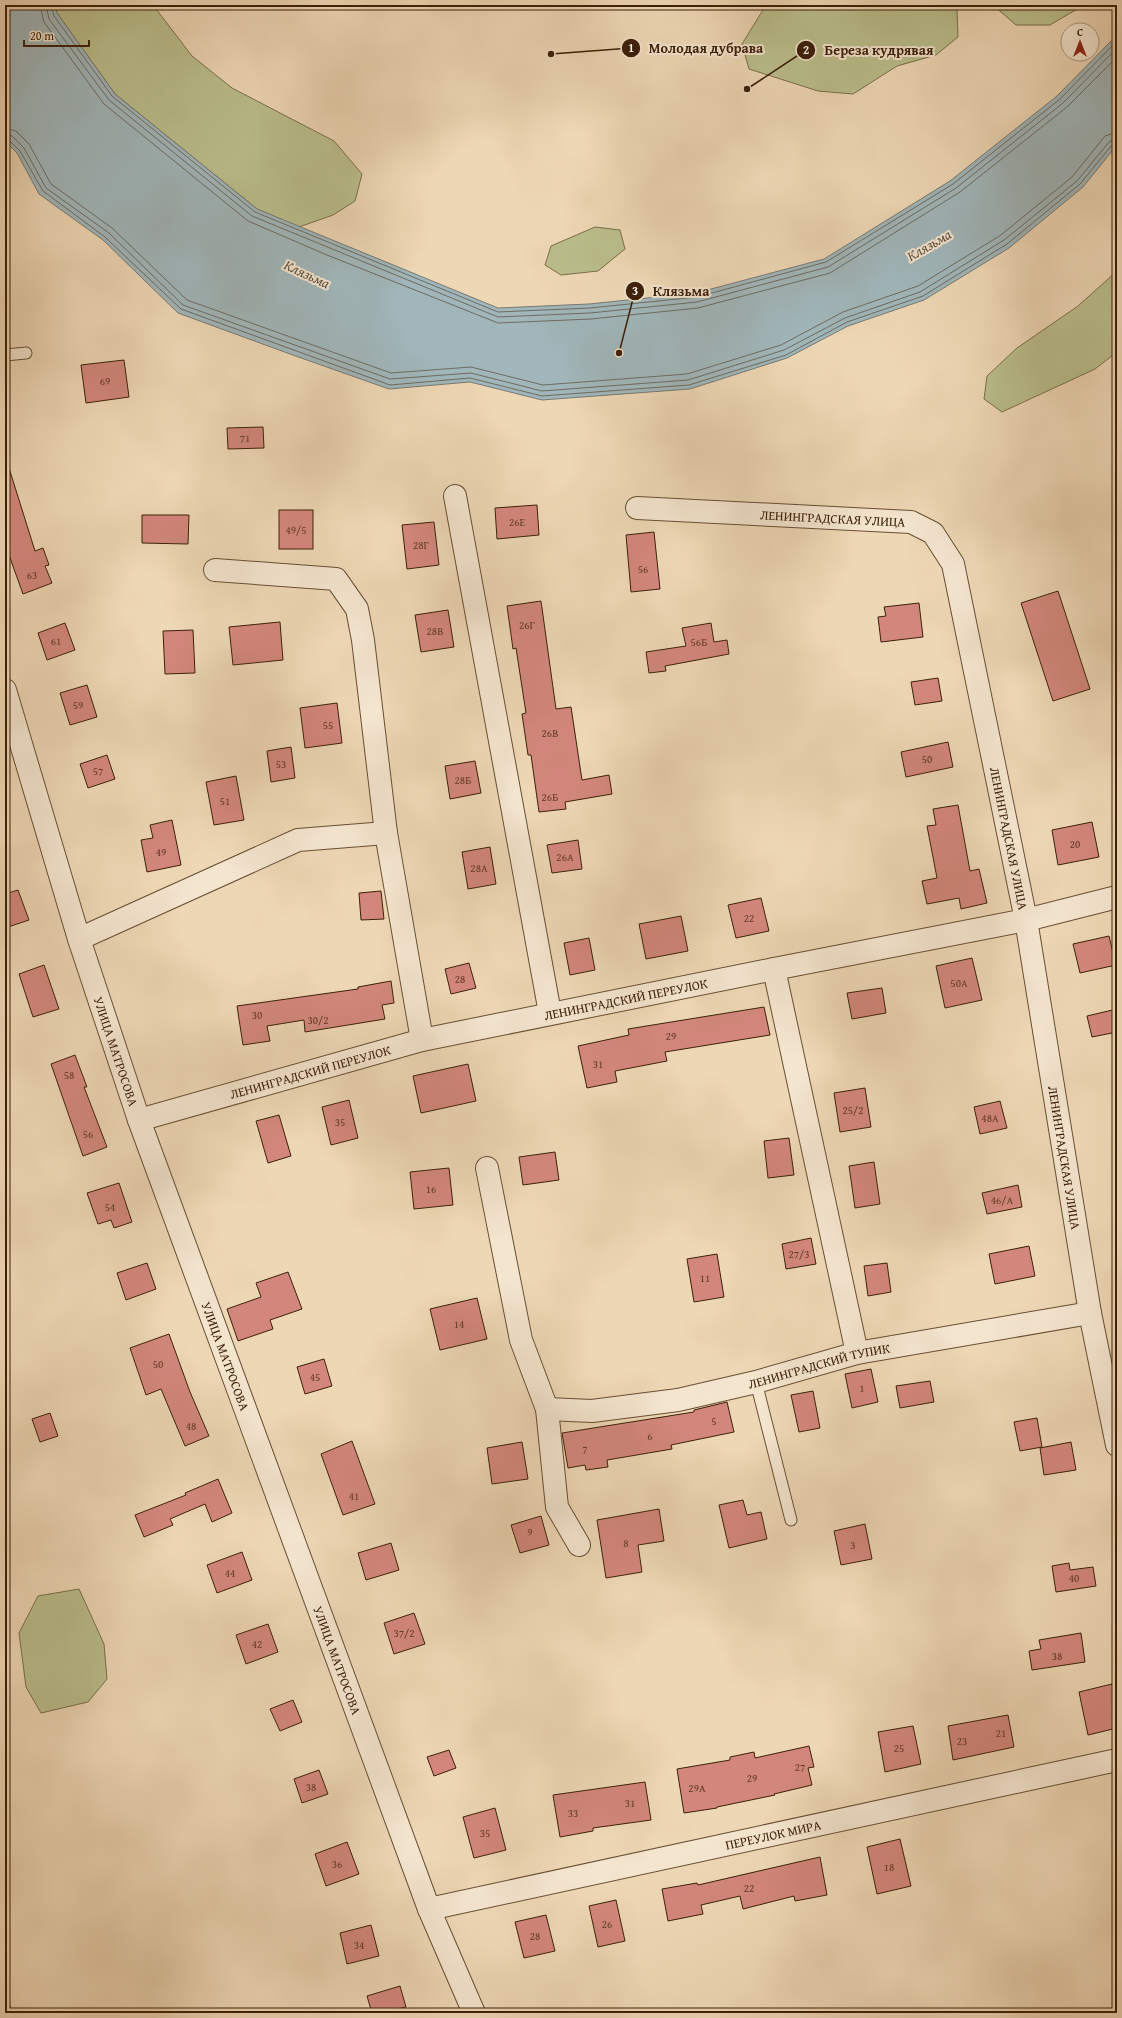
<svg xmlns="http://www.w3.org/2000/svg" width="1122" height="2018" font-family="'Gentium Book Plus',serif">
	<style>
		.green { fill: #babe8c; stroke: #7b6f4a }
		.water { fill: #a0b6ba; stroke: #787a73 }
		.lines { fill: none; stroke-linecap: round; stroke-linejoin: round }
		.shore { stroke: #6e6b61; stroke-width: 1 }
		.building { fill: #d3877c; stroke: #3c2008 }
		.lane-casing { stroke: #684e33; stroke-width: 13 }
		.street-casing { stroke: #684e33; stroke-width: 24 }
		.lane { stroke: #f4e5cf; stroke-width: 11 }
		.street { stroke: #f4e5cf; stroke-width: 22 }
		.labels { text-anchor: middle; stroke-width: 4; stroke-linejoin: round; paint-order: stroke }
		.number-label { font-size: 11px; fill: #623a25 }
		.street-label { font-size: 13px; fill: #3c2008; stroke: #f4e5cf }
		.water-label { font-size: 14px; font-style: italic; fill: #5a4d3d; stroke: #f4e5cf }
		.leader { fill: none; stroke: #3c2008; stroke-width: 1.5 }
		.callout-dot { fill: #3c2008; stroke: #f4e5cf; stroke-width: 1.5 }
		.mark-label { font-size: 12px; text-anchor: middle; font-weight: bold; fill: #fff }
		.callout-label { font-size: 14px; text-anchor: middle; font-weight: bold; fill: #3c2008; stroke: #f4e5cf; stroke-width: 4; stroke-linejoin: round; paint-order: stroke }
	</style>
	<rect width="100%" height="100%" fill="#eed7b5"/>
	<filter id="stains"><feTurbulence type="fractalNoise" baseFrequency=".005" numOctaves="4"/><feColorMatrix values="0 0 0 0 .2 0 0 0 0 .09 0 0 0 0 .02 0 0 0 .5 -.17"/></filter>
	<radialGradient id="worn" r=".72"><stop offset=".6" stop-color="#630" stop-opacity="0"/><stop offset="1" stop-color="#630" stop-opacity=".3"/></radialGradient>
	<g class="green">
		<polygon points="55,5 153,5 192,56 232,88 334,141 362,174 355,201 333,215 299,227 257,209 115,94 57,13"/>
		<polygon points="766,5 953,5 957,9 958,37 936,55 897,66 853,94 818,91 749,69 742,44"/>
		<polygon points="993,5 1084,5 1050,25 1016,25"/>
		<polygon points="595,227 620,230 625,249 598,271 561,275 545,265 551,246"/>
		<polygon points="1117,271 1117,352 1095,369 1002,412 984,399 987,376 1017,348 1078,306"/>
		<polygon points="79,1589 104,1644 107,1679 88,1702 41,1713 26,1687 19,1633 38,1596"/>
	</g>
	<g class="water">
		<polygon points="5,5 55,5 57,13 115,94 257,209 498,308 589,304 696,293 824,259 950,181 1057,96 1117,35 1117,145 1083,187 1009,248 924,300 848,326 787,358 690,389 542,400 470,382 389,389 290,354 178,313 103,240 39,194 17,153 5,141"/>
		<polygon points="5,1996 6,1996 13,2013 5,2013"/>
	</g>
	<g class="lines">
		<g class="shore">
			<polyline points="40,5 44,22 104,104 248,221 327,255 498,323 591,319 698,308 830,273 960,192 1067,107 1117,57"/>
			<polyline points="46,5 49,19 109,100 252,216 498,317 590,313 697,302 828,267 956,188 1063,103 1117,48"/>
			<polyline points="51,5 54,16 112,96 255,212 498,312 590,308 697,297 826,262 953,184 1060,99 1117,41"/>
			<polyline points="5,128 16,131 29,144 51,184 112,228 187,300 391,373 471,367 543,385 687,374 781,345 843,312 918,286 1001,235 1072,177 1105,136 1117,132"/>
			<polyline points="5,134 12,136 24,148 46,188 109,233 183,305 390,379 471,373 542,391 688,380 784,350 845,318 920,292 1004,240 1077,181 1109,142 1117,138"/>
			<polyline points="5,139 9,140 20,151 43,191 105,237 181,309 390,385 470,378 542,396 689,385 786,355 847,322 923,296 1007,244 1080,184 1112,145 1117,143"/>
		</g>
	</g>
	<g class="building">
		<polygon points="124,360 129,397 86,403 81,365"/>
		<polygon points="263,427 264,448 228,449 227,428"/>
		<polygon points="5,468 9,468 35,551 43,548 49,565 45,566 52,583 23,594 5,544"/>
		<polygon points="537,505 539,535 497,539 495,508"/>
		<rect x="279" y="510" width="34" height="39"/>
		<polygon points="142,515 189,515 188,544 142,543"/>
		<polygon points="434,522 439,565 407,569 402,525"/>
		<polygon points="654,532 660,589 631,592 626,535"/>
		<polygon points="1058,591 1090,689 1053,701 1021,603"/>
		<polygon points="541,601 556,709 571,707 582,780 609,775 612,794 565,802 566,809 539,812 531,755 528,755 522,714 526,713 516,648 513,649 507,606"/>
		<polygon points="919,603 923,637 881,642 878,617 886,616 884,607"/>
		<polygon points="448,610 454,647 421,652 415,615"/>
		<polygon points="280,622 283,660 233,665 229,627"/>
		<polygon points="65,623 75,650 47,660 38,633"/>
		<polygon points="711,623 714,642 727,640 729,654 665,666 666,671 649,673 646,652 686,646 682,628"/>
		<polygon points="193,630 195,673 165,674 163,631"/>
		<polygon points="938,678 942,701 915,705 911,682"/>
		<polygon points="87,685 97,717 70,725 60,693"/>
		<polygon points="337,703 342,743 305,748 300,708"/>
		<polygon points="948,742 953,767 906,777 901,752"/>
		<polygon points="291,747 295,778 271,782 267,751"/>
		<polygon points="107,755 115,779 88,788 80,764"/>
		<polygon points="475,761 481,793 450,799 445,766"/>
		<polygon points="236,776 244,820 214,825 206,782"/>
		<polygon points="958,805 970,871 979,869 987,903 961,909 959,898 927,904 922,881 937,878 927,826 936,825 933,809"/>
		<polygon points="172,820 181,865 147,872 141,840 153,838 150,825"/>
		<polygon points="1092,822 1099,857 1058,865 1052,830"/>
		<polygon points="578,840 582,869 552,873 547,845"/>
		<polygon points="490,847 496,884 468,889 462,852"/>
		<polygon points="18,890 29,920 5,928 5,894"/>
		<polygon points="381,891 384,919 361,920 359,893"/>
		<polygon points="761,898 769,931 736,938 728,905"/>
		<polygon points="681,916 688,951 646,959 639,924"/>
		<polygon points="1109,936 1116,965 1080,973 1073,944"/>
		<polygon points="589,938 595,970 570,975 564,943"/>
		<polygon points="972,958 982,1000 945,1008 936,966"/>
		<polygon points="469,963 476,988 451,994 445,969"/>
		<polygon points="44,965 59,1009 33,1017 19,974"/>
		<polygon points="391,981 394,1003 382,1005 385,1019 305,1032 304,1020 267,1026 270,1041 243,1045 237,1006 358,989 358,987"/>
		<polygon points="882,988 886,1013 852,1019 847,993"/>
		<polygon points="764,1007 770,1035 665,1052 667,1061 615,1071 617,1082 587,1088 578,1046 629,1035 628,1029"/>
		<polygon points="1117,1009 1117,1032 1092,1037 1087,1016"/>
		<polygon points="75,1055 87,1087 84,1087 107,1147 83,1156 51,1064"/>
		<polygon points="468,1064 476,1101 421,1113 413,1076"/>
		<polygon points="865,1088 871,1127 840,1132 834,1093"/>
		<polygon points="349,1100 358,1138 331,1145 322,1107"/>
		<polygon points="1000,1101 1007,1128 980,1134 974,1107"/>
		<polygon points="279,1115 291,1156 268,1163 256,1121"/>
		<polygon points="789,1138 794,1175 768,1178 764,1141"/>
		<polygon points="555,1152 559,1180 523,1185 519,1157"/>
		<polygon points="874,1162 880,1204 855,1208 849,1166"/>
		<polygon points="449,1168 453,1205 414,1209 410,1172"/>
		<polygon points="119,1183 132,1222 114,1228 111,1220 98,1224 87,1193"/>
		<polygon points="1018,1185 1022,1207 987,1214 982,1193"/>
		<polygon points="811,1238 816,1264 786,1269 782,1244"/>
		<polygon points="1029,1246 1035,1276 995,1284 989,1254"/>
		<polygon points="717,1254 724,1297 694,1302 687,1259"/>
		<polygon points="147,1263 156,1289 126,1300 117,1273"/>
		<polygon points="887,1263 891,1292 868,1296 864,1266"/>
		<polygon points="288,1272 302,1309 270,1320 273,1329 238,1341 227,1309 261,1297 256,1283"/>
		<polygon points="477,1298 487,1339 440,1350 430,1309"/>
		<polygon points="169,1334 190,1392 209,1436 185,1446 161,1389 146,1395 130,1348"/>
		<polygon points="324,1359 332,1386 305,1394 297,1367"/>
		<polygon points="871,1369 878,1402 852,1408 845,1374"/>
		<polygon points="930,1381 934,1402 900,1408 896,1386"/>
		<polygon points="813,1391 820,1428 799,1432 791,1395"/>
		<polygon points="727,1402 734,1432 671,1445 672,1449 607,1460 608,1467 586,1470 585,1465 568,1468 562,1433 694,1412 694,1410"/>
		<polygon points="50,1413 58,1436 40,1442 32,1419"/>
		<polygon points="1037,1418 1042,1447 1020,1451 1014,1422"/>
		<polygon points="352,1441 375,1504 343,1515 321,1454"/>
		<polygon points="522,1442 528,1479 492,1484 487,1448"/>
		<polygon points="1071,1442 1076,1470 1044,1475 1040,1448"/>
		<polygon points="218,1479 232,1513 212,1522 205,1504 170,1519 173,1525 144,1537 135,1515 186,1495 185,1493"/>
		<polygon points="743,1500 747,1515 761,1512 767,1539 729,1548 719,1505"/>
		<polygon points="659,1509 664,1541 638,1545 642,1572 606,1578 597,1520"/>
		<polygon points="541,1516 549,1545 520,1553 511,1525"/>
		<polygon points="865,1524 872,1559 841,1565 834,1531"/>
		<polygon points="391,1543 399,1570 366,1580 358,1553"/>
		<polygon points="242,1552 252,1580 217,1593 207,1565"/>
		<polygon points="1069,1563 1070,1570 1093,1567 1096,1586 1056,1592 1052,1566"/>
		<polygon points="414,1613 425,1644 394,1654 384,1623"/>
		<polygon points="268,1624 278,1652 246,1664 236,1635"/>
		<polygon points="1081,1633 1085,1662 1032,1670 1029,1651 1041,1649 1039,1640"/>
		<polygon points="1112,1684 1113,1689 1117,1688 1117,1728 1088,1735 1079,1692"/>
		<polygon points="293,1700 302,1722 280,1731 270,1709"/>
		<polygon points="1008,1715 1014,1747 953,1760 948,1726"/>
		<polygon points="913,1726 921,1764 885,1772 878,1732"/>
		<polygon points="809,1746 814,1767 808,1768 812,1785 774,1794 775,1795 717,1807 717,1808 684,1813 677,1769 730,1760 730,1757 754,1752 755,1758"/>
		<polygon points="449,1750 456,1768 434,1776 427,1757"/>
		<polygon points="319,1770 328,1794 302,1803 294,1779"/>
		<polygon points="645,1782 651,1820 593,1828 593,1831 560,1837 553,1795"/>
		<polygon points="495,1808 506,1850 474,1858 463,1817"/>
		<polygon points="900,1839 911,1886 877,1894 867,1847"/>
		<polygon points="347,1842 359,1874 326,1886 315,1854"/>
		<polygon points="820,1857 827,1895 795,1901 794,1896 743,1909 740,1896 701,1905 703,1914 668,1921 662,1889 697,1883 698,1885"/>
		<polygon points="616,1900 625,1941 598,1947 589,1906"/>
		<polygon points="546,1915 555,1951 524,1958 515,1922"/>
		<polygon points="371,1925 379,1956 347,1964 340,1933"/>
		<polygon points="400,1986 406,2007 398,2009 400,2013 372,2013 367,1996"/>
	</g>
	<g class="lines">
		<g class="lane-casing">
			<g id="lane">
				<polyline points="5,355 26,353"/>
				<polyline points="756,1382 791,1520"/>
			</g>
		</g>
		<g class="street-casing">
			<g id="street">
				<polyline points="455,496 550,1013"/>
				<path id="s1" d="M637,508L911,522L933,533L953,564L1026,920L1090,1313L1117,1445"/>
				<polyline points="215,570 336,579 357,609 363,640 386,833 422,1040"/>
				<path id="s2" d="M5,690L79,939L139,1120L429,1909L474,2013"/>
				<polyline points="79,939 298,840 386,833"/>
				<polyline points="774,969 857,1353"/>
				<path id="s3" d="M139,1120L422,1040L774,969L1026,920L1117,897"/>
				<polyline points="487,1168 521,1340 547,1409 557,1507 579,1545"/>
				<path id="s4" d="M547,1409L592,1411L678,1400L756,1382L857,1353L1090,1313"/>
				<path id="s5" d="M429,1909L1117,1760"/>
			</g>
		</g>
		<use href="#lane" class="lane"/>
		<use href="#street" class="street"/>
	</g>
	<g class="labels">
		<g class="number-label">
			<text x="105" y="385">69</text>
			<text x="245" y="442">71</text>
			<text x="517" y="526">26Е</text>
			<text x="296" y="534">49/5</text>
			<text x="421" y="549">28Г</text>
			<text x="643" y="573">56</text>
			<text x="32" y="579">63</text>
			<text x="527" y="629">26Г</text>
			<text x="435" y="635">28В</text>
			<text x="56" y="645">61</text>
			<text x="699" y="646">56Б</text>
			<text x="78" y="709">59</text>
			<text x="328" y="729">55</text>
			<text x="550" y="737">26В</text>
			<text x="927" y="763">50</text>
			<text x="281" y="768">53</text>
			<text x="98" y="775">57</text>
			<text x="463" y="784">28Б</text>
			<text x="550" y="801">26Б</text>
			<text x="225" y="805">51</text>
			<text x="1075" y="848">20</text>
			<text x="161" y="856">49</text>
			<text x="565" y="861">26А</text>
			<text x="479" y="872">28А</text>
			<text x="749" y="922">22</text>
			<text x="460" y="983">28</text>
			<text x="959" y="987">50А</text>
			<text x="257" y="1019">30</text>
			<text x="318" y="1024">30/2</text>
			<text x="671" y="1040">29</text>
			<text x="598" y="1068">31</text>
			<text x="69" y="1079">58</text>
			<text x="853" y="1114">25/2</text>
			<text x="990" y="1122">48А</text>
			<text x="340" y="1126">35</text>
			<text x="88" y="1138">56</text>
			<text x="431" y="1193">16</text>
			<text x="1002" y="1204">46/А</text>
			<text x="110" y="1211">54</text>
			<text x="799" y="1258">27/3</text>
			<text x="705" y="1282">11</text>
			<text x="459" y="1328">14</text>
			<text x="158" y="1368">50</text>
			<text x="315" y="1381">45</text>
			<text x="862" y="1392">1</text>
			<text x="714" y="1425">5</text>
			<text x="191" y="1430">48</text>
			<text x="650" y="1440">6</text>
			<text x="585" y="1453">7</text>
			<text x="354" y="1500">41</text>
			<text x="530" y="1536">9</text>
			<text x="626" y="1547">8</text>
			<text x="853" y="1549">3</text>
			<text x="230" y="1577">44</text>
			<text x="1074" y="1582">40</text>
			<text x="404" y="1637">37/2</text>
			<text x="257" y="1648">42</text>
			<text x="1057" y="1660">38</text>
			<text x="1001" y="1737">21</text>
			<text x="962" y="1745">23</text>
			<text x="899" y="1752">25</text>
			<text x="800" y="1771">27</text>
			<text x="752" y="1782">29</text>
			<text x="311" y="1791">38</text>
			<text x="697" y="1792">29А</text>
			<text x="630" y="1807">31</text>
			<text x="573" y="1817">33</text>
			<text x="485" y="1837">35</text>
			<text x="337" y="1868">36</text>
			<text x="889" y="1871">18</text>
			<text x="749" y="1892">22</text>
			<text x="607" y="1928">26</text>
			<text x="535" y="1940">28</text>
			<text x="359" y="1949">34</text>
		</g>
		<g class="street-label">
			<text dy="5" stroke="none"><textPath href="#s1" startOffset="196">ЛЕНИНГРАДСКАЯ УЛИЦА</textPath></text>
			<text dy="5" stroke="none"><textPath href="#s1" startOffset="616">ЛЕНИНГРАДСКАЯ УЛИЦА</textPath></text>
			<text dy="5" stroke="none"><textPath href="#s3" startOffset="502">ЛЕНИНГРАДСКИЙ ПЕРЕУЛОК</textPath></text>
			<text dy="5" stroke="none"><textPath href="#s2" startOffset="378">УЛИЦА МАТРОСОВА</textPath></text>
			<text dy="5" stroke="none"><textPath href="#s3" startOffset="178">ЛЕНИНГРАДСКИЙ ПЕРЕУЛОК</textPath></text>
			<text dy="5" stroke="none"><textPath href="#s1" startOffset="940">ЛЕНИНГРАДСКАЯ УЛИЦА</textPath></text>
			<text dy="5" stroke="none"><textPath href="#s2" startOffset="702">УЛИЦА МАТРОСОВА</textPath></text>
			<text dy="5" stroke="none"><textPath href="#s4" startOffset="277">ЛЕНИНГРАДСКИЙ ТУПИК</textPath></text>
			<text dy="5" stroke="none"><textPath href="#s2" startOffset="1026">УЛИЦА МАТРОСОВА</textPath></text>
			<text dy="5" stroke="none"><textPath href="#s5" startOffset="352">ПЕРЕУЛОК МИРА</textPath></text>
		</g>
		<g class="water-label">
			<text transform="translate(929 245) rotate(-30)" y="5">Клязьма</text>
			<text transform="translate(307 274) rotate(25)" y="5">Клязьма</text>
		</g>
	</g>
	<path class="leader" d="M551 54L631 48M747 89L806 50M619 353L635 291"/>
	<g class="callout-dot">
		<circle cx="551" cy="54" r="4"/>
		<circle cx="747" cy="89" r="4"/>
		<circle cx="619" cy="353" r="4"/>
		<circle cx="631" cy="48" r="10"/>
		<circle cx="806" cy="50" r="10"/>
		<circle cx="635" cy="291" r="10"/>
	</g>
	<g class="mark-label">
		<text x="631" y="52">1</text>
		<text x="806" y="54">2</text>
		<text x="635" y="295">3</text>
	</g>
	<g class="callout-label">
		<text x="706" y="53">Молодая дубрава</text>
		<text x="879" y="55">Береза кудрявая</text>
		<text x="681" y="296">Клязьма</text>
	</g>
	<rect width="1122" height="2018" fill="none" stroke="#eed7b5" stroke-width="20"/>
	<rect x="6" y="6" width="1110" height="2006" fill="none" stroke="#3c2008" stroke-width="2"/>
	<rect x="10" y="10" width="1102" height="1998" fill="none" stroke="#3c2008"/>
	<g transform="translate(1080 42)"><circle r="19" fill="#f4e5cf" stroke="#aa967f"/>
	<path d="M0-3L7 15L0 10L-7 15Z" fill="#8f2418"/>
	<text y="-6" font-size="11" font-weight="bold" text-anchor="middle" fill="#3c2008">С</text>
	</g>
	<path d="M24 40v6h65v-6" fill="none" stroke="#3c2008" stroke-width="2"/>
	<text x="30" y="40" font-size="12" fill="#3c2008" stroke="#f4e5cf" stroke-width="3" paint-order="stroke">20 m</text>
	<rect width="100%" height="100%" filter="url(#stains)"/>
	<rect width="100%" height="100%" fill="url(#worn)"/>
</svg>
